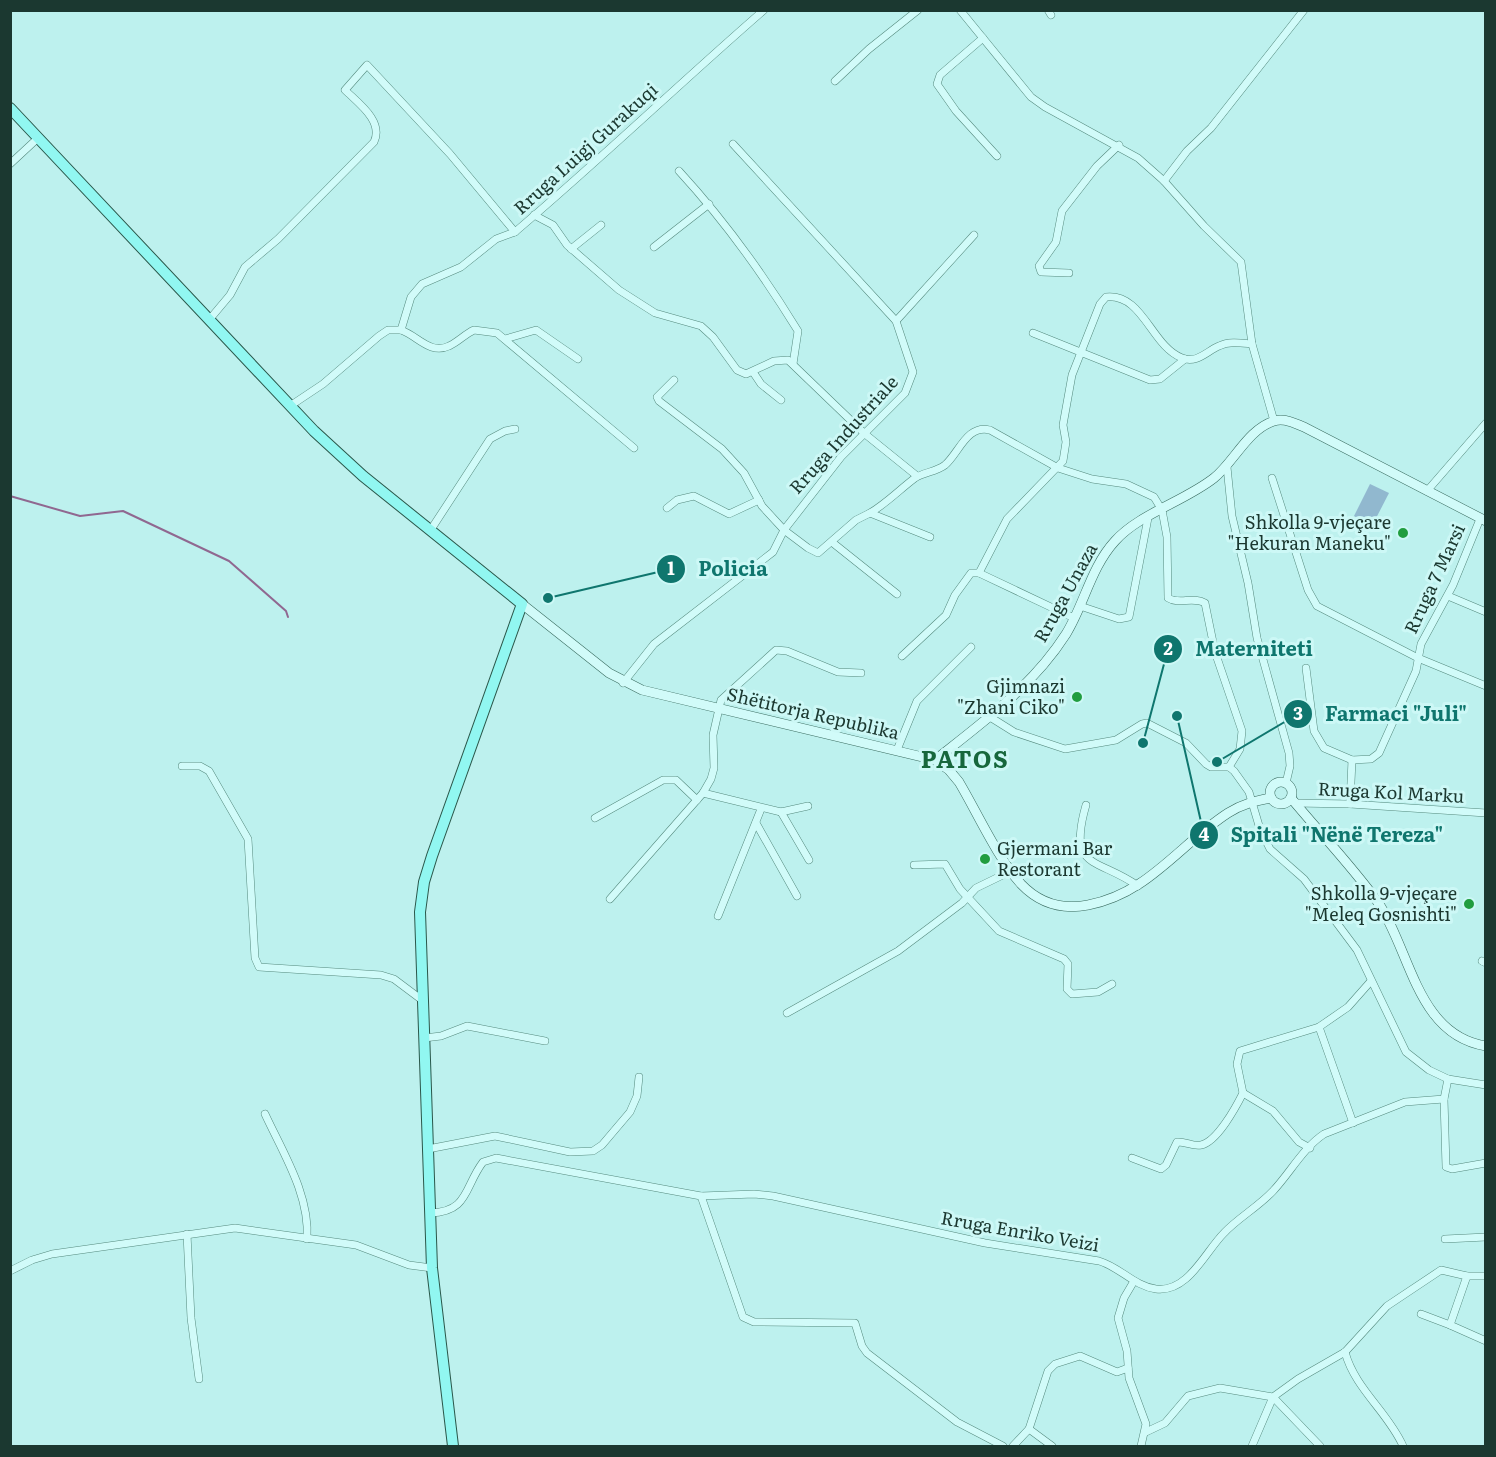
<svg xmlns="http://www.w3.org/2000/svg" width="1496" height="1457" font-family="Literata,serif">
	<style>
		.green { fill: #91b8cf }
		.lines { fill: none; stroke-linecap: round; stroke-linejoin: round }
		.stream { stroke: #906890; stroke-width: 2 }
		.street-casing { stroke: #558a7e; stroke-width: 8 }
		.secondary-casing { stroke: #396b5f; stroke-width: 10 }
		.primary-casing { stroke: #2a574a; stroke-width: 12 }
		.street { stroke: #d1fbf9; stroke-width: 7 }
		.secondary { stroke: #d1fbf9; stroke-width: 9 }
		.primary { stroke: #91f7f1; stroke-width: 10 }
		.poi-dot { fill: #219d3f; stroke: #cdf8f6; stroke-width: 2 }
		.labels { text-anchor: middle; stroke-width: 6; stroke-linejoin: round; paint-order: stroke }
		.street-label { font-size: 18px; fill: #1b3830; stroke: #cdf8f6 }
		.poi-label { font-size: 18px; fill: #1b3830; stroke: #cdf8f6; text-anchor: end }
		.district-label { font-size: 24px; font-weight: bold; letter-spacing: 1.5px; fill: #17673c; stroke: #cdf8f6 }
		.leader { fill: none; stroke: #0f766e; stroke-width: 2 }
		.callout-dot { fill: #0f766e; stroke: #cdf8f6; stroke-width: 2 }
		.mark-label { font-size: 18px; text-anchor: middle; font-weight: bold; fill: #fff }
		.callout-label { font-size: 20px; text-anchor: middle; font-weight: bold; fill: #0f766e; stroke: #cdf8f6; stroke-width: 6; stroke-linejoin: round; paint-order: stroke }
	</style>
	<rect width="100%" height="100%" fill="#bdf1ee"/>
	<polygon class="green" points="1370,484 1389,493 1372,526 1354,516"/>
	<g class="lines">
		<polyline class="stream" points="10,496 80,516 123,511 229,561 286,611 288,617"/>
		<g class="street-casing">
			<g id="street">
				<polyline points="960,10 1031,97 1045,107 1138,158 1164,181 1204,226 1241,262 1252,344 1274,421"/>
				<polyline points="1048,10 1051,15"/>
				<polyline points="983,38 940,75 937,84 956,111 997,156"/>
				<polyline points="835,81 869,49 918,10"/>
				<polyline points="733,144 896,321 913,372 905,393 841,457 784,530 808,548 818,553 856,520 870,513 930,537"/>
				<polyline points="10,164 38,138"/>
				<path d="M679,171C724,220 763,274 798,331L793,364"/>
				<polyline points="1164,181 1187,151 1211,128 1304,10"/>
				<polyline points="534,215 553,225 567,245 619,290 655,313 701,326 713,337 737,370 746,374 774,361 788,360 865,434 917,476"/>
				<polyline points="654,247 709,204"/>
				<polyline points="571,249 601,225"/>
				<polyline points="1069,273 1041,272 1039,266 1056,242 1062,211 1097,166 1119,145"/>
				<path d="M209,320L230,295L245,267L278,239L374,142C384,121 358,103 345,90L367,65L450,154L515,232"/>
				<polyline points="896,321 974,235"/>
				<path d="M401,330C418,336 430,355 449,346C458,342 465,334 474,330L497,333L634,448"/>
				<polyline points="1033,333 1150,380 1160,379 1185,359"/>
				<polyline points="505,339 536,330 578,359"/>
				<polyline points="753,372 761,384 781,400"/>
				<path d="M290,406L323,384L379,336L388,330H401L411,297L422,284L461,267L496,239L515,232C600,160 680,83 764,10"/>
				<polyline points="1227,467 1232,516 1248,583 1257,638 1289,753 1290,766 1286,783"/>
				<polyline points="1272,478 1308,590 1317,606 1418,658 1486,686"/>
				<polyline points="1427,491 1486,423"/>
				<polyline points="667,508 677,500 694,496 729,514 759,500"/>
				<path d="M870,513C887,503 899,490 915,478C924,472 936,472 945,465C959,453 967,424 990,430L1058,468L1092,479L1126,484L1154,497L1162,510L1167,537L1168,598C1179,605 1193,596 1205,603L1215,652L1242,731L1240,749L1229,767"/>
				<polyline points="430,531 490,439 505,431 515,429"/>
				<polyline points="833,543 897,594"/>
				<path d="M979,573L1007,519L1063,461L1066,442L1063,425L1072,375L1100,304L1106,297C1143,293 1151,346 1182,358C1197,364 1207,351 1219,346C1229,341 1241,343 1252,344"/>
				<polyline points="1448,596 1486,612"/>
				<polyline points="1080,606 1119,619 1129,617 1148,518"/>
				<polyline points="902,656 946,615 955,595 971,573 979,573 1074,618"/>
				<polyline points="1306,668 1314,731 1324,748 1352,760 1371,759 1379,753 1416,671 1421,644 1453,585 1480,519"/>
				<polyline points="623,683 654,644 773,552 784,530 762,506 744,473 722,449 659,401 657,397 674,380"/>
				<polyline points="897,750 917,701 971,647"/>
				<polyline points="182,766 200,766 209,771 248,839 255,958 259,967 381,975 394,979 422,1000"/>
				<polyline points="703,793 781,812 808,806"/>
				<polyline points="1295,803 1350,804 1486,813"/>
				<polyline points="1350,804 1352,760"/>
				<path d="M1086,805C1067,871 1097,857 1138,886"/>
				<polyline points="781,812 809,860"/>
				<polyline points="595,818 663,780 676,780 697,800"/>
				<polyline points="756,823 797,896"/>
				<polyline points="914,865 945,864 960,889 999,931 1064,959 1068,964 1067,989 1072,994 1098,992 1112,984"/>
				<polyline points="610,899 703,793 711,779 714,768 713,735 721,700 776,650 787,651 838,672 861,673"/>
				<polyline points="718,916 761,809"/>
				<polyline points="1482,961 1486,963"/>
				<polyline points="787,1013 898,951 962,903 976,888 1011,871"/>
				<polyline points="1319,1027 1353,1123"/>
				<polyline points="424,1038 441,1036 467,1026 545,1041"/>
				<polyline points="1448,1079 1486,1085"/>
				<polyline points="1243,1093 1273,1111 1299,1142 1310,1148"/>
				<polyline points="1444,1099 1446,1167 1452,1169 1486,1163"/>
				<path d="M265,1114C283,1153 310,1195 307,1239"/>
				<polyline points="428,1149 495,1136 570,1152 593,1151 602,1145 630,1112 637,1096 639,1077"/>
				<path d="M1132,1158L1161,1169L1166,1165L1177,1142C1185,1141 1193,1147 1201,1145C1217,1142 1236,1107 1243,1093L1237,1064L1240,1051L1319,1027L1348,1007L1371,981"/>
				<polyline points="701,1196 743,1317 754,1322 855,1323 862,1346 867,1353 957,1422 1003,1446"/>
				<path d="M430,1213C469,1212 464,1187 483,1162L496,1158L701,1196L754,1194L773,1196L985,1243L1099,1261C1120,1267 1134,1286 1156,1289C1188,1293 1205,1252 1224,1233C1238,1218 1258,1207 1273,1191C1290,1173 1303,1148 1324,1134L1405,1102L1444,1099L1448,1079L1429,1070L1406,1052L1357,950L1304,879L1270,849L1260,829L1249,792L1234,771L1229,767H1211L1206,764L1186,743L1147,723L1142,724L1116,740L1065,749L1014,732L990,717"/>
				<polyline points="187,1234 191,1318 199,1379"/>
				<polyline points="1445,1239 1486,1237"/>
				<polyline points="10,1271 32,1260 52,1254 235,1228 356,1245 409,1265 432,1268"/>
				<polyline points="1467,1276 1450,1325 1486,1341"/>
				<polyline points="1134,1281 1124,1298 1118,1318 1127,1351 1129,1378 1146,1424 1141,1446"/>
				<polyline points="1421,1314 1450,1325"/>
				<path d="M1345,1352C1355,1389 1388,1412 1403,1446"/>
				<polyline points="1029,1429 1052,1446"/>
				<polyline points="1146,1432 1165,1423 1188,1396 1220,1388 1273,1397 1320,1446"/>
				<polyline points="1013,1446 1029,1429 1048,1371 1055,1364 1080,1356 1117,1372 1128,1368"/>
				<polyline points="1252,1446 1273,1397 1298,1379 1345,1352 1387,1306 1441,1270 1467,1276 1486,1276"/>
			</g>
		</g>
		<g class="secondary-casing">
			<g id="secondary">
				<path d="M522,604L609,673L642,690L935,760L949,770L959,782C978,814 997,857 1021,884C1040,904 1062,910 1088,905C1148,894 1180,844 1228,813C1242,804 1255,801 1271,798"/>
				<path d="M935,760C982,723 1033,686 1066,634C1084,605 1091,567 1115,541C1139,514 1185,501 1214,478C1234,462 1248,429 1274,421C1284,418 1295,423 1304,427L1486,521"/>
				<circle cx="1281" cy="793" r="11"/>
				<path d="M1291,798C1319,832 1351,865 1377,901C1411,950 1416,1035 1486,1046"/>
			</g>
		</g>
		<g class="primary-casing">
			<polyline id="primary" points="10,108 314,431 363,476 522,604 432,856 424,882 420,912 432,1268 453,1446"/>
		</g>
		<use href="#street" class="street"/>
		<use href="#secondary" class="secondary"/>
		<use href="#primary" class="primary"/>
	</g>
	<g class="poi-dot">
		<circle cx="1403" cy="533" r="6"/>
		<circle cx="1077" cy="697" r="6"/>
		<circle cx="985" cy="859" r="6"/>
		<circle cx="1469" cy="904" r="6"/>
	</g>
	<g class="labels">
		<g class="street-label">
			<text transform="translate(586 149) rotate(-42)" y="6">Rruga Luigj Gurakuqi</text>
			<text transform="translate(844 435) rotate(-48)" y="6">Rruga Industriale</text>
			<text transform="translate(1435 579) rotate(-65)" y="6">Rruga 7 Marsi</text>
			<text transform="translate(1066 593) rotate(-61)" y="6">Rruga Unaza</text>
			<text transform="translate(813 714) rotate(13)" y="6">Shëtitorja Republika</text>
			<text transform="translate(1391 793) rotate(3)" y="6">Rruga Kol Marku</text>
			<text transform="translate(1020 1232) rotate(10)" y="6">Rruga Enriko Veizi</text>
		</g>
		<g class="poi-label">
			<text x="1391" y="529">Shkolla 9-vjeçare<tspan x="1391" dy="21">"Hekuran Maneku"</tspan></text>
			<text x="1065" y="693">Gjimnazi<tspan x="1065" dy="21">"Zhani Ciko"</tspan></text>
			<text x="997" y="855" text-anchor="start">Gjermani Bar<tspan x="997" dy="21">Restorant</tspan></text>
			<text x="1457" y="900">Shkolla 9-vjeçare<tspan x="1457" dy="21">"Meleq Gosnishti"</tspan></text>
		</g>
		<g class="district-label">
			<text x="965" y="768">PATOS</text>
		</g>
	</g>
	<path class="leader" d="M548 598L671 569M1143 743L1168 649M1217 762L1298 714M1177 716L1204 835"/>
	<g class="callout-dot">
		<circle cx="548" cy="598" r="6"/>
		<circle cx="1143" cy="743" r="6"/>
		<circle cx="1217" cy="762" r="6"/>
		<circle cx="1177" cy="716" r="6"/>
		<circle cx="671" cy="569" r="15"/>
		<circle cx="1168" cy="649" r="15"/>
		<circle cx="1298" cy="714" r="15"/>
		<circle cx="1204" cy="835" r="15"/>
	</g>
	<g class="mark-label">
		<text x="671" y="575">1</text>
		<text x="1168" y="655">2</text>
		<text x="1298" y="720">3</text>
		<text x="1204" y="841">4</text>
	</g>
	<g class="callout-label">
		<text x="733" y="576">Policia</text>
		<text x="1254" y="656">Materniteti</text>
		<text x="1396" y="721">Farmaci "Juli"</text>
		<text x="1337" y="842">Spitali "Nënë Tereza"</text>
	</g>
	<rect width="1496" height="1457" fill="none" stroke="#1b3830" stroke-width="24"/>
</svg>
